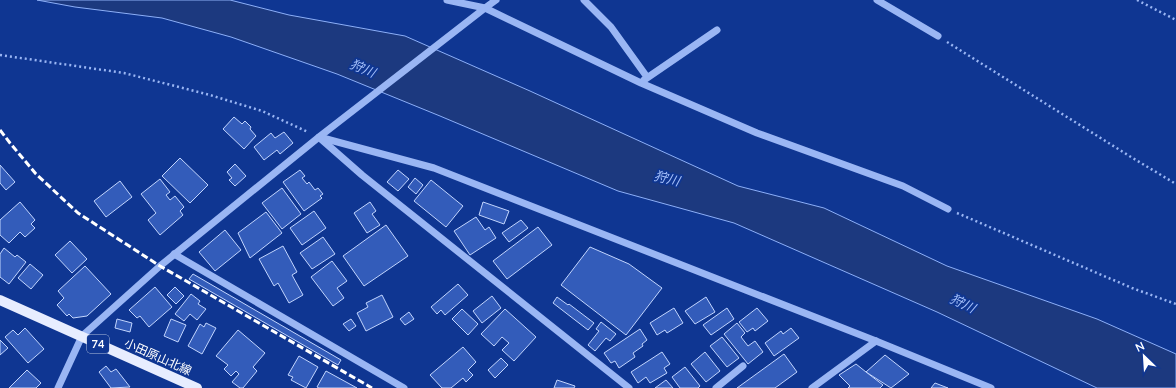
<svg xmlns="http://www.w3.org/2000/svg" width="1176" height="388" font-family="Lato,'Noto Sans JP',sans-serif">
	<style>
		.water { fill: #1c397f; stroke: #8caff8 }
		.building { fill: #335cba; stroke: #c2d5fe }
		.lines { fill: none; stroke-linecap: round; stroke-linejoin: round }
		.path { stroke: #9ab6f4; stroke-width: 2.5; stroke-dasharray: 2 3; stroke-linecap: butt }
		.minor { stroke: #9ab6f4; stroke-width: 7 }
		.major { stroke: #e7edff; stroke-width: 10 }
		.rail { stroke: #fff; stroke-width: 3; stroke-dasharray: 7 3; stroke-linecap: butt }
		.labels { text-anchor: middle; stroke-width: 3.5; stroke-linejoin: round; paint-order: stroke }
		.shield { fill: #0f3692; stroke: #b7c3de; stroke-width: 1 }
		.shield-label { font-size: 11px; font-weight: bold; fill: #fff }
		.street-label { font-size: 12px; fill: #fff; stroke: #0f3692 }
		.water-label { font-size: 13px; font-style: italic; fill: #a6c1fb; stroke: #0f3692 }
	</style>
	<rect width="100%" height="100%" fill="#0f3692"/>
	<polygon class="water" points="37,0 230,0 289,15 405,36 530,91 738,186 824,208 947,266 1097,319 1176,354 1176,388 1097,388 937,312 734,223 618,191 440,116 337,74 231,37 162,18 75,7"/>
	<g class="building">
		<polygon points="234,117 242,124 245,121 251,127 250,129 256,136 244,149 223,129"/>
		<polygon points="284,132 293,143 280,154 277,150 264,160 254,147 271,133 275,138"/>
		<polygon points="180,158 208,185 190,203 162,176"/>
		<polygon points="235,164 246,176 235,186 229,180 232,178 227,172"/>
		<polygon points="0,165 15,182 6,190 0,183"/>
		<polygon points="300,170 305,176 302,178 307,184 309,182 315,190 318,188 323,194 320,196 322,198 304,211 283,182"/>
		<polygon points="398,170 409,179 398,191 387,182"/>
		<polygon points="415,178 423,185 416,194 408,187"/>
		<polygon points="160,179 170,192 166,195 170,200 175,196 184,207 180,211 183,215 160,235 148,220 156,213 141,194"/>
		<polygon points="431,180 463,206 446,227 414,201"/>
		<polygon points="120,181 132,197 106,217 94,201"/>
		<polygon points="282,188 301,214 282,229 262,203"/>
		<polygon points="20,202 35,220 31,224 35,228 25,237 20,232 9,243 0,235 0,220"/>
		<polygon points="370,202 376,211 372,214 380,225 367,233 354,213"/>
		<polygon points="483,202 509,211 504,224 479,215"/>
		<polygon points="314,211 326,228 302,245 290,228"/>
		<polygon points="266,212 282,233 250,258 238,233"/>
		<polygon points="476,217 485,230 489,227 496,238 470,255 454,231"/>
		<polygon points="521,220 528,228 509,242 502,233"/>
		<polygon points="386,225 408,256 364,286 343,256"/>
		<polygon points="538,227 552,245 507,279 493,261"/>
		<polygon points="225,230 241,250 215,271 199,252"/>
		<polygon points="323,237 335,254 312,269 300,253"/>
		<polygon points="70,241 87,259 72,273 55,255"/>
		<polygon points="283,246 297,272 292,275 303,295 289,303 278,283 274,286 259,259"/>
		<polygon points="590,247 629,264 662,288 626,335 561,285"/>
		<polygon points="4,248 15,257 17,255 26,262 9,284 0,277 0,254"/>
		<polygon points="332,261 347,281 337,288 344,298 333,306 311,277"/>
		<polygon points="30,264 43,275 31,289 18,278"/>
		<polygon points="85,266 111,294 87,316 73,318 69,314 67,316 57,305 64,298 58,291"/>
		<polygon points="193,274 341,360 338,365 189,279"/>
		<polygon points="458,284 468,295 445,315 441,310 437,314 431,307"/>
		<polygon points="155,287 172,307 149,327 140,316 137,318 129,310"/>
		<polygon points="175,287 184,296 176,304 167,295"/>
		<polygon points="191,294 200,301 198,304 206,309 197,320 190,314 184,321 175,314"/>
		<polygon points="382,295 393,317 366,331 357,313 368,307 366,303"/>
		<polygon points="492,296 501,308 482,323 473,311"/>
		<polygon points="557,297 568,305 569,304 594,323 588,330 553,303"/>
		<polygon points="706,297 715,312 695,324 685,311"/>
		<polygon points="674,308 683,323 667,333 665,330 657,335 650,323"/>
		<polygon points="727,308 734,319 711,335 703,325"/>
		<polygon points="757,308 768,321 755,331 753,328 747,332 739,322"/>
		<polygon points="462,309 478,324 468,335 452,319"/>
		<polygon points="505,309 536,337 514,361 502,350 509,343 502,337 494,346 481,334"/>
		<polygon points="409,312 414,319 405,325 400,319"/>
		<polygon points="117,319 132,323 130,332 115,328"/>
		<polygon points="171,319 186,325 178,342 164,336"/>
		<polygon points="351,319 356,326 349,331 343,324"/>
		<polygon points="601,322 616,334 610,341 606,338 595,351 588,345 599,331 596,329"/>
		<polygon points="206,323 216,328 202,354 188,346 200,324 204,327"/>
		<polygon points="737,323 745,333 741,337 748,346 755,341 763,352 748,364 724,334"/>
		<polygon points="25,328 44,349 28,363 5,337 13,330 18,335"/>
		<polygon points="791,328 799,338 774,356 765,343 781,331 783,334"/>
		<polygon points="640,329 647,340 642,344 643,346 633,353 635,357 619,368 615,361 611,363 604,353"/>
		<polygon points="238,330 265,353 253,367 257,371 243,388 240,388 232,382 239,374 236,371 231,376 224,369 228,365 216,356"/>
		<polygon points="722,337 739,358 727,367 710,346"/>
		<polygon points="0,340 8,348 0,355"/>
		<polygon points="463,347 476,362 468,370 473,375 466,382 463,378 451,388 442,388 430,375"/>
		<polygon points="662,352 670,364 664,368 667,373 650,383 646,377 638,383 631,372"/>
		<polygon points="705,352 720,371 706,382 691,364"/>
		<polygon points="784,354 797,372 775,388 737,388"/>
		<polygon points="885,355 909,374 891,388 866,372"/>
		<polygon points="299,356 318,367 306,388 291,380 293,377 288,375"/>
		<polygon points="501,358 508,365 495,378 488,370"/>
		<polygon points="856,364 866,372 883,385 880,388 848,388 850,386 839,375"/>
		<polygon points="106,366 111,372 116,369 130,387 111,388 99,372"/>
		<polygon points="685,367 700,386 698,388 680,388 672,377"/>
		<polygon points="27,370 41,383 36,388 9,388"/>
		<polygon points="326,371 357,388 319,388 317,387"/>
		<polygon points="557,380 575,386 574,388 554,388"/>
		<polygon points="666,380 673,388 655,388"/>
		<polygon points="935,383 948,388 931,388"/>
	</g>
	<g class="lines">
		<g class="path">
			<polyline points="1137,0 1176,20"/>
			<polyline points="947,42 1131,157 1176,184"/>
			<polyline points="0,55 124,73 210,95 262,111 308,132"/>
			<polyline points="957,213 1132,288 1176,304"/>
		</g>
		<g class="minor">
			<polyline points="447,0 485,8 641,83 757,133 903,186 948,209"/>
			<polyline points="584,0 611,27 647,77"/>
			<polyline points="877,0 938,36"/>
			<polyline points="644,80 717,30"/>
			<polyline points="319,137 434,168 876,341 991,388"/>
			<polyline points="321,139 362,175 629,388"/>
			<polyline points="174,254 404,388"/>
			<polyline points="58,388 82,336 160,266 319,137 485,8 496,0"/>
			<polyline points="716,388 743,366"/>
			<polyline points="812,388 876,341"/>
		</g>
		<polyline class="major" points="0,300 197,388"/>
		<polyline class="rail" points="0,130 10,143 36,174 78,213 160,266 372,388"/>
	</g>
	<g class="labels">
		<rect class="shield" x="87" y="335" width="22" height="18" rx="3"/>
		<g class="shield-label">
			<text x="98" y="348">74</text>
		</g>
		<g class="street-label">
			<text transform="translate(158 357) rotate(24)" y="4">小田原山北線</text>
		</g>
		<g class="water-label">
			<text transform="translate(363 68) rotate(23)" y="5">狩川</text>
			<text transform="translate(667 178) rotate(14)" y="5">狩川</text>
			<text transform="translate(963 303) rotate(26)" y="5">狩川</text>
		</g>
	</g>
	<g transform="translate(1144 356) rotate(335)" stroke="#0f3692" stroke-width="3" paint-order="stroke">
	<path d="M0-3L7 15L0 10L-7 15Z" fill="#ffffff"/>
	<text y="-6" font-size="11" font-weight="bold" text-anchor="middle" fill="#ffffff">N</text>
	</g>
</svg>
